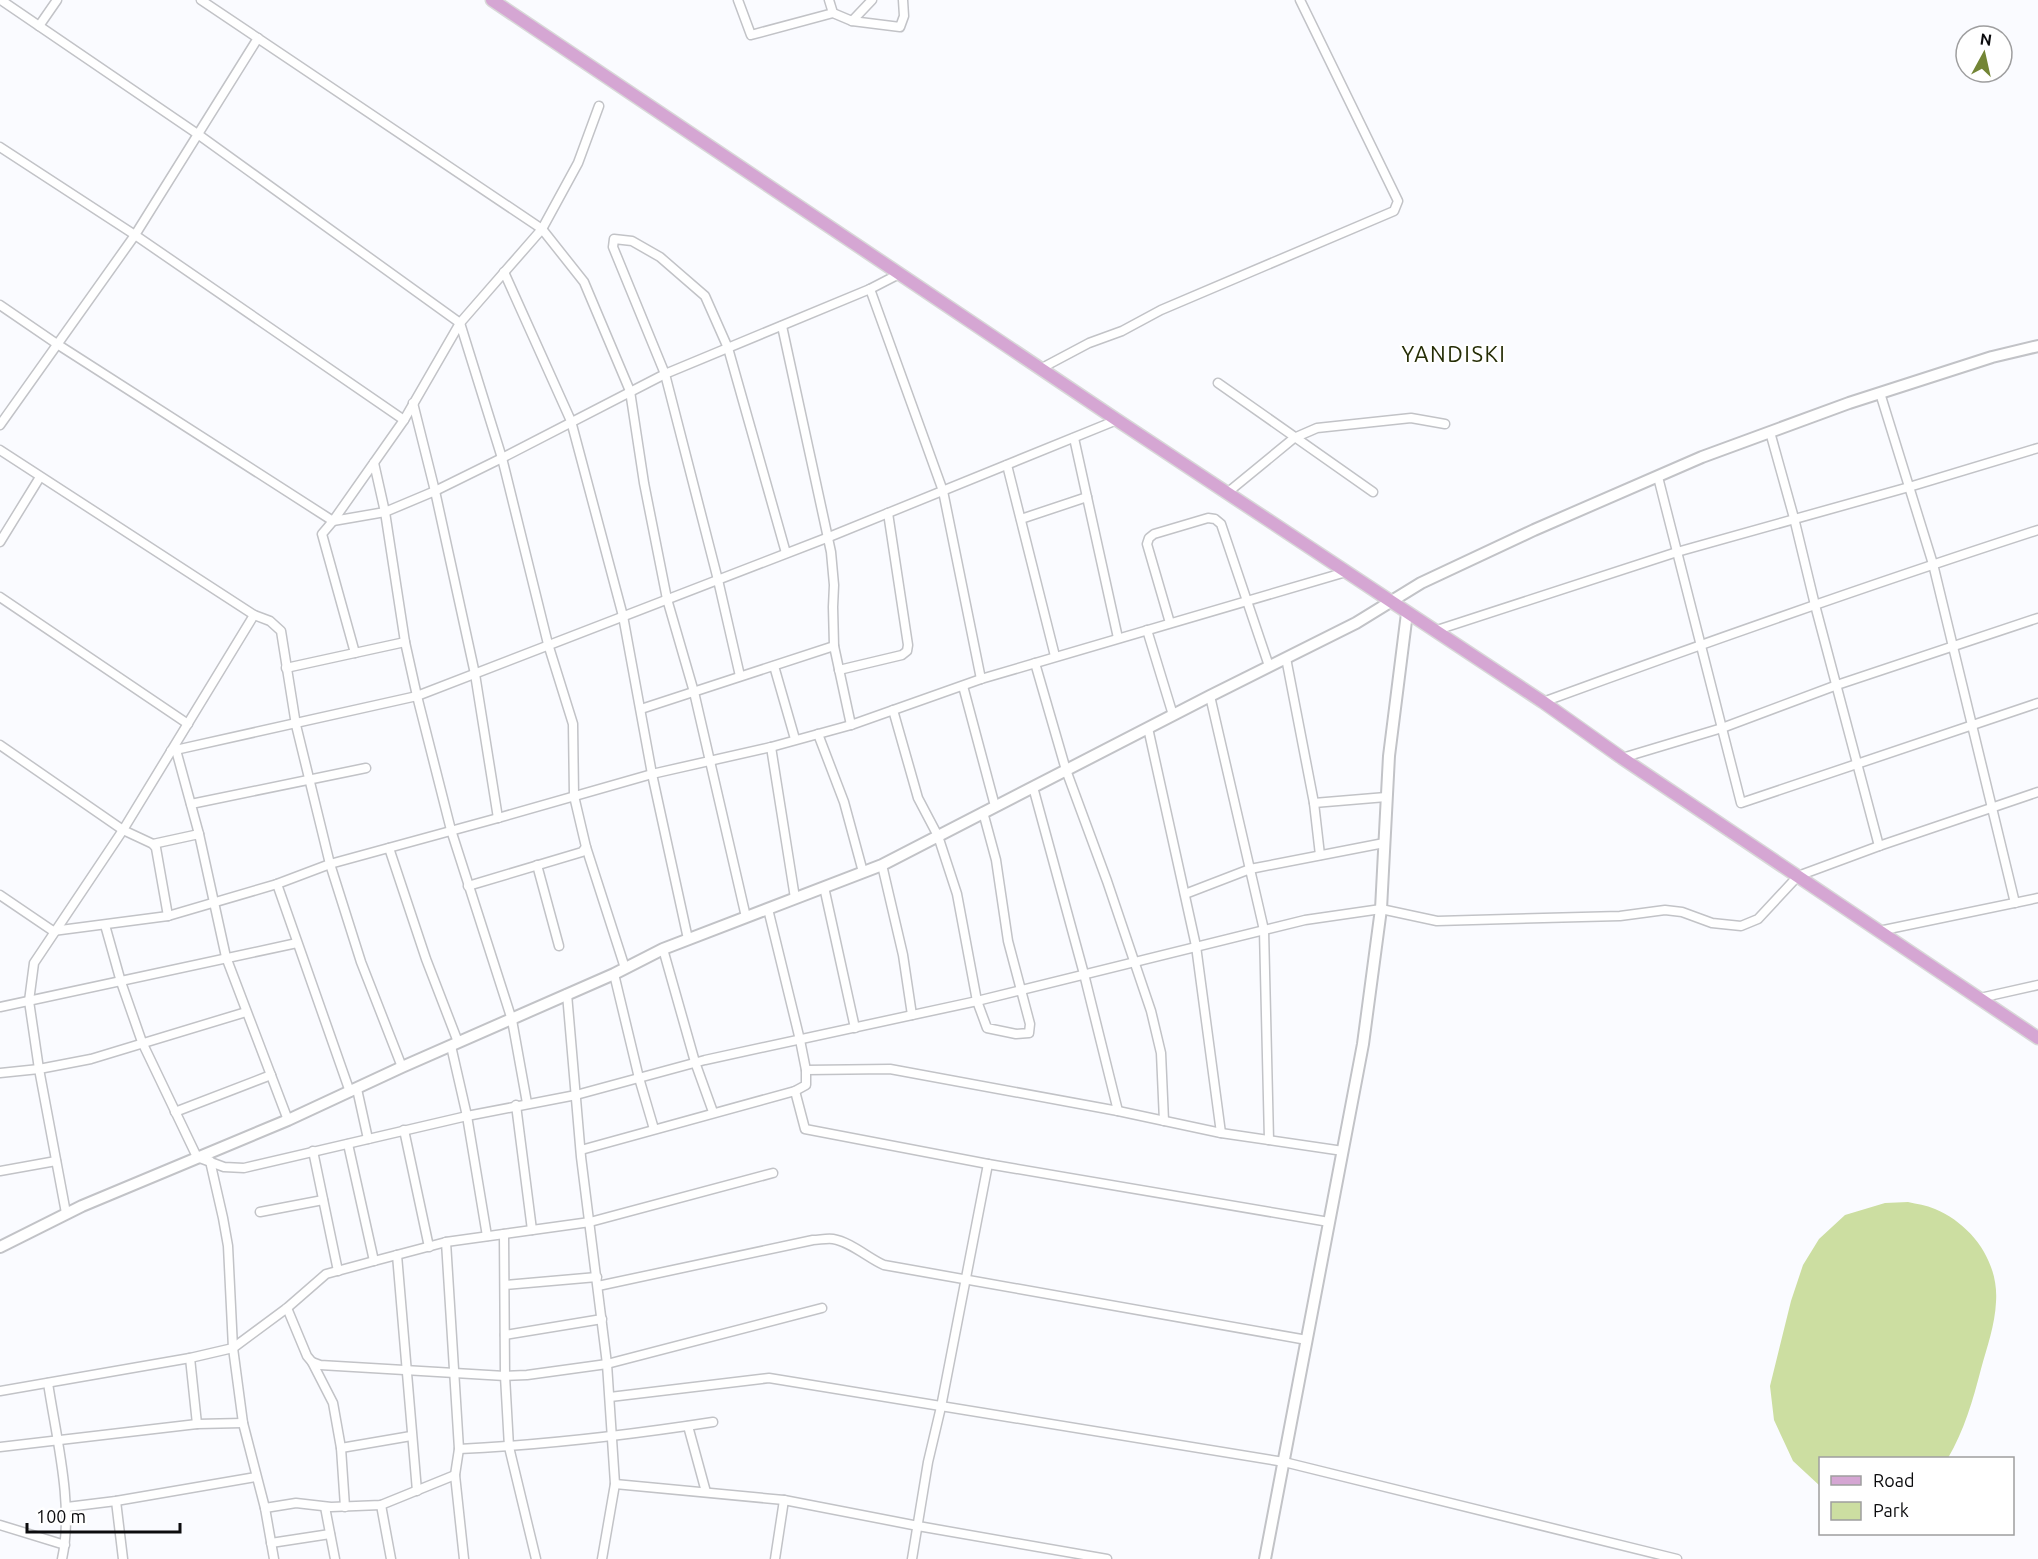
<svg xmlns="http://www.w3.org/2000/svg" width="2038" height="1559" font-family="Ubuntu,sans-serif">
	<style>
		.green { fill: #ccdea1 }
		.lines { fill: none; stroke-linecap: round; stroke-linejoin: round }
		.minor-casing { stroke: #c2c3c7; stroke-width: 11 }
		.tertiary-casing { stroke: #c2c3c7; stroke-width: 14 }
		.primary-casing { stroke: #d8d8d8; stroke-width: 15 }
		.minor { stroke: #fff; stroke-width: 8 }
		.tertiary { stroke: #fff; stroke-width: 10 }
		.primary { stroke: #d5a6d3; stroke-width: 12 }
		.labels { text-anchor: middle; stroke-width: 4.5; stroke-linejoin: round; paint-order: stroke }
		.quarter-label { font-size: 22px; letter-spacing: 1.5px; fill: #252d06; stroke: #fff }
	</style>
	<rect width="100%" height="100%" fill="#fafbff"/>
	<path class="green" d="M1908,1202C1917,1204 1926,1205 1935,1209C1971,1224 1999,1261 1996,1302C1995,1325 1987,1347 1981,1369C1973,1400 1964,1431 1948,1458H1820V1486L1793,1461L1774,1420L1770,1386L1791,1301L1803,1265L1819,1239L1845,1215L1885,1203Z"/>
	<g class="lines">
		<g class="minor-casing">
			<g id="minor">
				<polyline points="1,0 199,135 460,323 502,458 548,644 573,724 574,796 586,847 625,968"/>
				<polyline points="201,0 542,229 584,282 630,391 644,483 667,599 694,692 746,917"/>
				<polyline points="738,0 751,35 833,13 852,21 900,27 904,16 903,0"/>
				<polyline points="829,0 833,13"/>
				<polyline points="852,21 872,0"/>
				<polyline points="39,26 57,0"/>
				<polyline points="0,147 135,235 404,420"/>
				<polyline points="504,272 571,421 623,616 652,774 688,939"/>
				<polyline points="870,289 943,491 981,679"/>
				<polyline points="0,305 57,344 333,521 385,512 435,491 502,458 665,374 870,289 899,274"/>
				<polyline points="782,326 831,552 834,585 833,607 834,646 851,725"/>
				<polyline points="1040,369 1089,343 1122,331 1161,310 1394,211 1398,201 1300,0"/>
				<polyline points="1218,383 1373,492"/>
				<polyline points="1880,393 1933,564 2015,903"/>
				<polyline points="413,403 435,491 475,674 498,818"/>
				<polyline points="0,425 135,235 258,38"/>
				<polyline points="1770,432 1794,518 1815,605 1879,846"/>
				<polyline points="1074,438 1118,638"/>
				<polyline points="0,450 254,615 270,621 281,631 296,725 330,864 361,962 402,1067"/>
				<polyline points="374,463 385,512 405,642 417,696 451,830 512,1020 527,1103"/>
				<polyline points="1007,465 1055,656"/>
				<polyline points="1658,477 1741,803 2038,703"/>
				<polyline points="1227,493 1294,438 1317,428 1411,418 1445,424"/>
				<polyline points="1021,519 1087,497"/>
				<polyline points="0,542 40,477"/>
				<polyline points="0,597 188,724"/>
				<polyline points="1170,623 1147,544 1149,538 1154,534 1208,518 1215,519 1221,524 1269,666"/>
				<polyline points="1147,630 1173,715"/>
				<polyline points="1434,631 1677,552 1909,487 2038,448"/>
				<polyline points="355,653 322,534 333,521 404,420 460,323 542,229 578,163 599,106"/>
				<polyline points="1286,658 1314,803 1320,855"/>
				<polyline points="1035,663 1066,770 1107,881 1151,1011 1161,1053 1164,1121"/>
				<polyline points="774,666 795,739"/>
				<polyline points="286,668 405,642"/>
				<polyline points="839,670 902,655 907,651 908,645 888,513"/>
				<polyline points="740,676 718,580 665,374 613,247 614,239 632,241 660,257 705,296 728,348 786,553"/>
				<polyline points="963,686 995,806"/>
				<polyline points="1210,696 1264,930 1269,1140"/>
				<path d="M1543,702C1707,642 1872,584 2038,530"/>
				<polyline points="641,709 834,646"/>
				<polyline points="893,710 918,798 938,836 957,894 977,1001 987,1028 1016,1034 1029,1033 1030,1024 1008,941 996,860 983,812"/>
				<polyline points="1148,728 1196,946 1221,1133"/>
				<polyline points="818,734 844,802 863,872"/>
				<polyline points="0,745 123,830 153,844 156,848 168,916"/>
				<polyline points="771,747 795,898"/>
				<polyline points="176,750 199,834"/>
				<polyline points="171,751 417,696 829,537 1117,420"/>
				<polyline points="1622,758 1722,728 1837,685 2038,618"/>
				<polyline points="1033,787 1084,974 1118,1111"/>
				<polyline points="1314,803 1386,797"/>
				<polyline points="191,804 366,768"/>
				<polyline points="153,844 199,834 226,957 288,1120"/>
				<polyline points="389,848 426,959 458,1042"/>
				<polyline points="537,865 559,946"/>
				<polyline points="882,865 903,955 912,1015"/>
				<polyline points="277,884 350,1092"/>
				<polyline points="468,886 582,852 586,847"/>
				<polyline points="824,887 855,1028"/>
				<polyline points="1185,894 1250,869 1384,843"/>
				<polyline points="0,895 53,931 168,916 277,884 330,864 498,818 652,774 771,747 851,725 981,679 1346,572"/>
				<polyline points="105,925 121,982 142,1042 197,1157 224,1167 244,1168 467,1116 576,1095 705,1060 977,1001 1305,920 1381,909 1437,921 1620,916 1665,910 1682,912 1712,923 1741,926 1758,919 1798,876 1879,846 2038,792"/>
				<polyline points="1879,931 2038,898"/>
				<polyline points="663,949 695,1062 713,1112"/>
				<polyline points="614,974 639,1078 654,1129"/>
				<polyline points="567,994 581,1157 607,1364 615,1484 602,1559"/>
				<polyline points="1980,998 2038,985"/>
				<polyline points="0,1007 297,943"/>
				<polyline points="451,1046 467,1116 487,1236"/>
				<polyline points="806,1070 890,1069 1118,1111 1221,1133 1343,1151"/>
				<polyline points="0,1073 39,1069 91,1059 246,1012"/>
				<polyline points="357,1089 368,1139"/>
				<polyline points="795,1091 805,1129 988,1164 1329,1222"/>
				<polyline points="516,1105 532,1230"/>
				<polyline points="175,1112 271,1075"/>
				<polyline points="404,1130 429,1247"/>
				<polyline points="348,1144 374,1261"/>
				<polyline points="581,1150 795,1091 806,1085 806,1070 800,1040 768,909"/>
				<polyline points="313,1151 338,1271"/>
				<polyline points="210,1161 223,1218 228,1246 233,1348 243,1423 265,1508 274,1559"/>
				<polyline points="0,1171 56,1161"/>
				<polyline points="260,1212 323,1200"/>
				<polyline points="66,1213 39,1069 29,1001 34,963 123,830 254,615"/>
				<polyline points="504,1234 505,1376 509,1447 536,1559"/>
				<polyline points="446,1242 459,1449 455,1475 464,1559"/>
				<polyline points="397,1255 417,1491"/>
				<polyline points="505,1285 597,1277"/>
				<path d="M598,1286L813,1240C819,1240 827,1238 833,1239C851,1242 868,1258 884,1265L1307,1340"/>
				<polyline points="287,1308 307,1356 312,1362 320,1365 505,1376 527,1375 607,1364 822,1308"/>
				<polyline points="505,1335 602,1319"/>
				<polyline points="190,1358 197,1424"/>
				<polyline points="312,1362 333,1403 341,1448 345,1507"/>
				<path d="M48,1383C56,1437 74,1505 62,1559"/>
				<polyline points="0,1391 190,1358 233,1348 287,1308 326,1274 374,1261 446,1242 590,1222 773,1173"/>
				<polyline points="610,1397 769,1378 1284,1462 1677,1559"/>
				<polyline points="688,1426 706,1492"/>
				<polyline points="0,1447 197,1424 243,1423"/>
				<polyline points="341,1448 411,1436"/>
				<path d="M459,1449C544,1445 629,1435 713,1422"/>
				<polyline points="615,1484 784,1500 918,1526 1107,1559"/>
				<polyline points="116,1501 123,1559"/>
				<polyline points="381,1505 391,1559"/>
				<polyline points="67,1507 116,1501 256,1477"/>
				<polyline points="325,1507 335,1559"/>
				<polyline points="265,1508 296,1503 331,1507 381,1505 455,1475"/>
				<polyline points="0,1525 65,1545"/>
				<polyline points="271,1543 330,1534"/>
				<polyline points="775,1559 784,1500"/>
				<polyline points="912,1559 928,1462 941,1407 988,1164"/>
			</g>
		</g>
		<g class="tertiary-casing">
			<g id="tertiary">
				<polyline points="0,1247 82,1206 288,1120 402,1067 614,974 663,949 882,865 1210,696 1356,623 1421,583 1534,530 1702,457 1849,403 1992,357 2038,346"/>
				<polyline points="1265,1559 1363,1044 1381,909 1389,756 1407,613"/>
			</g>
		</g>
		<g class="primary-casing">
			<polyline id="primary" points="492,0 1117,420 1543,702 1622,758 2038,1038"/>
		</g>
		<use href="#minor" class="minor"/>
		<use href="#tertiary" class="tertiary"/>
		<use href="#primary" class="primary"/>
	</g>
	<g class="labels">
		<g class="quarter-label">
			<text x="1454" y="362">YANDISKI</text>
		</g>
	</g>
	<rect x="1819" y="1457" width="195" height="78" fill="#ffffff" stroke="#9e9e9f" stroke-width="1.5"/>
	<rect x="1831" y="1476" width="30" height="9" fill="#d5a6d3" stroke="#9e9e9f" stroke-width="1.5"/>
	<text x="1873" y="1487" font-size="18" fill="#0c0c0e">Road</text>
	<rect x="1831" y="1502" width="30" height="18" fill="#ccdea1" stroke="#9e9e9f" stroke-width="1.5"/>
	<text x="1873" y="1517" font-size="18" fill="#0c0c0e">Park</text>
	<g transform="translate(1984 54) rotate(8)"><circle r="28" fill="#ffffff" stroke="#9e9e9f" stroke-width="1.5"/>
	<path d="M0-4.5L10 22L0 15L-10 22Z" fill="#738535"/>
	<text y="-9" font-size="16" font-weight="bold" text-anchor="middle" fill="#0c0c0e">N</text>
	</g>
	<path d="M27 1523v9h153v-9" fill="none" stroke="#0c0c0e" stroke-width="3"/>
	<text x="36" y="1523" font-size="18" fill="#0c0c0e" stroke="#ffffff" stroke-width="4.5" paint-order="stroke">100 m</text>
</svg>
